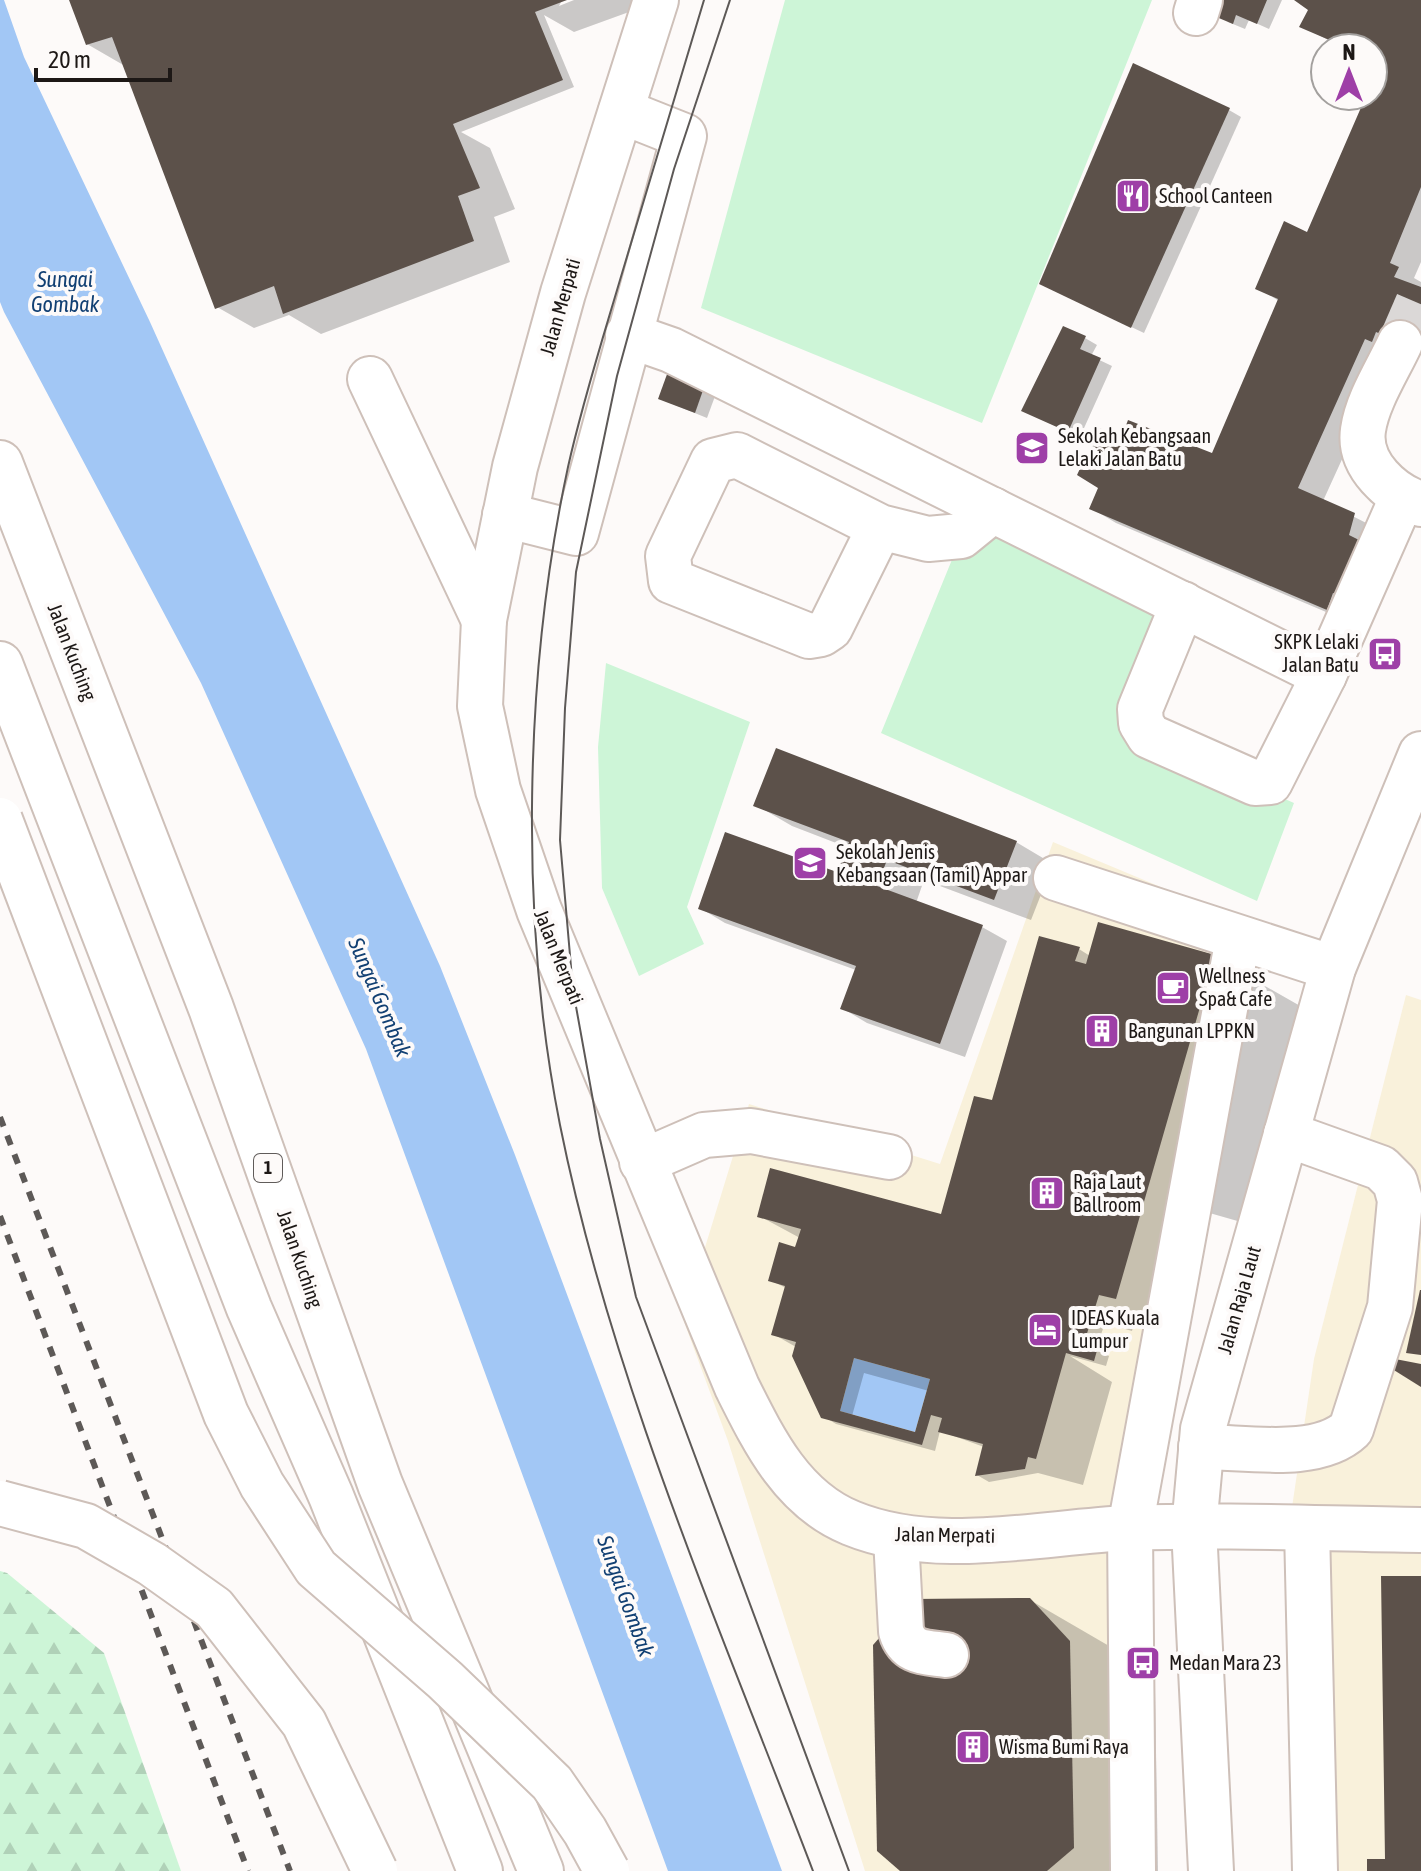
<svg xmlns="http://www.w3.org/2000/svg" width="1421" height="1871" font-family="'Asap Condensed',sans-serif">
	<style>
		.commercial { fill: #f9f1db }
		.forest { fill: url(#forest-firs) }
		.pitch { fill: #cdf5d7 }
		.water { fill: #a2c7f5 }
		.shadow { fill: #0003; fill-rule: evenodd }
		.building { fill: #5c514a; fill-rule: evenodd }
		.lines { fill: none; stroke-linecap: round; stroke-linejoin: round }
		.minor-tunnel { stroke: #dbd8d7; stroke-width: 44; stroke-dasharray: 44 22; stroke-linecap: butt }
		.minor-casing { stroke: #cec0b9; stroke-width: 48 }
		.major-casing { stroke: #cec0b9; stroke-width: 48 }
		.highway-casing { stroke: #cec0b9; stroke-width: 48 }
		.minor { stroke: #fff; stroke-width: 44 }
		.major { stroke: #fff; stroke-width: 44 }
		.highway { stroke: #fff; stroke-width: 44 }
		.tram { stroke: #5d5957; stroke-width: 2 }
		.rail { stroke: #5d5957; stroke-width: 6; stroke-dasharray: 10 10; stroke-linecap: butt }
		.highway-bridge-casing { stroke: #cec0b9; stroke-width: 48; stroke-linecap: butt }
		.highway-bridge { stroke: #fff; stroke-width: 44 }
		.labels { text-anchor: middle; stroke-width: 8; stroke-linejoin: round; paint-order: stroke }
		.shield { fill: #fdfaf9; stroke: #605c5a; stroke-width: 2 }
		.shield-label { font-size: 18px; font-weight: bold; fill: #1d1816 }
		.poi-label { font-size: 20px; fill: #1d1816; stroke: #fdfaf9; text-anchor: start }
		.street-label { font-size: 20px; fill: #1d1816; stroke: #fdfaf9 }
		.water-label { font-size: 22px; font-style: italic; fill: #124073; stroke: #fdfaf9 }
	</style>
	<defs>
		<pattern id="forest-firs" width="22" height="20" patternUnits="userSpaceOnUse" patternTransform="scale(2)"><rect width="22" height="20" fill="#cdf5d7"/><path d="M5 1l3.5 6h-7zM16 11l3.5 6h-7z" fill="#b0d1b8"/></pattern>
	</defs>
	<rect width="100%" height="100%" fill="#fdfaf9"/>
	<g class="commercial">
		<polygon points="1053,842 1259,928 1140,1510 1141,1871 865,1871 728,1441 683,1319 749,1104 940,1164"/>
		<polygon points="1406,995 1421,1000 1421,1871 1298,1871 1291,1514 1314,1359"/>
	</g>
	<polygon class="forest" points="0,1571 7,1573 104,1653 181,1871 0,1871"/>
	<g class="pitch">
		<polygon points="785,0 1152,0 982,423 701,308"/>
		<polygon points="967,523 1164,616 1122,727 1294,803 1257,901 881,733"/>
		<polygon points="606,663 750,722 687,907 704,944 639,976 602,888 598,747"/>
	</g>
	<g class="water">
		<polygon points="0,0 4,0 24,57 150,322 440,966 515,1155 782,1871 668,1871 366,1049 201,683 4,312 0,302"/>
		<polygon points="854,1358 930,1379 915,1432 840,1411"/>
	</g>
	<g class="shadow">
		<polygon points="71,0 562,0 559,6 574,0 662,0 574,32 544,15 574,87 461,132 490,148 515,209 494,217 510,262 321,334 289,315 254,328 217,307 125,66 87,44"/>
		<polygon points="1218,0 1282,0 1269,29 1249,20 1245,29 1228,22"/>
		<polygon points="1297,0 1421,0 1421,262 1414,278 1421,282 1421,353 1402,344 1391,352 1323,501 1380,530 1352,623 1116,523 1091,508 1123,438 1213,456 1279,301 1258,288 1308,234 1368,96 1373,96 1373,85 1382,64 1373,60 1373,48 1344,48 1301,26 1310,9"/>
		<polygon points="1229,110 1241,117 1144,333 1053,290"/>
		<polygon points="1085,338 1097,345 1091,356 1112,366 1080,437 1036,417"/>
		<polygon points="671,368 718,388 707,418 660,399"/>
		<polygon points="756,805 1016,842 1053,864 1031,920 924,880 916,903 982,927 1007,941 965,1057 867,1023 842,1008 856,970 725,923 700,908 848,879 849,848 792,826"/>
		<path d="M1079,949L1090,956L1214,957L1302,1007L1241,1222L1185,1206L1153,1319L1136,1314L1132,1331L1105,1323L1096,1349L1109,1356L1106,1366L1070,1356L1112,1382L1083,1485L1038,1473L989,1482L977,1475L984,1447L940,1431L935,1451L836,1424L823,1416L796,1347L773,1334L786,1288L770,1280L805,1252L800,1238L759,1216L943,1217L1005,1107ZM864,1373L929,1391L916,1434L852,1416Z"/>
		<polygon points="1030,1600 1116,1650 1155,1692 1158,1871 903,1871"/>
	</g>
	<g class="building">
		<polygon points="69,0 567,0 535,12 563,80 453,124 480,188 458,196 474,241 283,314 274,286 215,309 112,37 86,45"/>
		<polygon points="1215,0 1267,0 1257,24 1236,15 1233,24 1214,16"/>
		<polygon points="1294,0 1421,0 1421,187 1390,263 1399,267 1394,277 1421,287 1421,351 1376,332 1372,342 1365,339 1298,488 1355,513 1349,535 1361,541 1346,597 1333,593 1327,610 1089,509 1098,488 1077,475 1099,428 1122,436 1128,420 1212,453 1278,299 1255,289 1284,221 1307,232 1366,96 1373,96 1373,80 1381,62 1373,58 1373,48 1348,48 1299,27 1308,10"/>
		<polygon points="1133,63 1230,108 1131,328 1039,284"/>
		<polygon points="1063,326 1086,336 1080,349 1101,358 1068,432 1021,411"/>
		<polygon points="670,366 707,379 695,413 658,399"/>
		<polygon points="776,748 1017,841 994,900 887,860 877,886 983,925 940,1044 840,1009 856,966 698,909 725,832 837,872 849,842 753,806"/>
		<path d="M1098,922L1215,955L1116,1299L1099,1295L1084,1343L1098,1347L1094,1361L1066,1353L1036,1459L1028,1457L1025,1469L975,1476L983,1444L938,1432L942,1418L931,1415L922,1445L821,1418L792,1356L796,1342L771,1335L785,1286L768,1281L779,1242L795,1247L801,1229L757,1217L770,1168L941,1214L974,1096L992,1100L1039,936L1080,947L1075,961L1086,964ZM854,1358L930,1379L915,1432L840,1411Z"/>
		<polygon points="1420,1290 1421,1290 1421,1355 1406,1353"/>
		<polygon points="1390,1358 1421,1364 1421,1387 1381,1362"/>
		<polygon points="1381,1576 1421,1576 1421,1871 1367,1871 1367,1859 1385,1859"/>
		<polygon points="1030,1598 1070,1641 1074,1848 1047,1871 900,1871 877,1851 873,1645 913,1599"/>
	</g>
	<g class="lines">
		<polyline class="minor-tunnel" points="1400,343 1421,294"/>
		<g class="minor-casing">
			<g id="minor">
				<path d="M656,0L563,293L515,467L484,620L480,706L498,790L539,910L737,1387C764,1441 792,1499 851,1523C936,1558 1040,1532 1129,1528C1226,1524 1324,1529 1421,1530"/>
				<polyline points="1196,13 1200,0"/>
				<polyline points="628,335 671,350 1324,675 1402,498"/>
				<path d="M1400,343C1388,369 1367,401 1363,430C1358,465 1392,495 1421,504"/>
				<polyline points="370,379 484,620"/>
				<polyline points="505,515 576,533 684,136 621,111"/>
				<polyline points="880,527 737,455 713,461 668,556 671,581 809,636 821,634 830,628 880,527 928,539 961,536 993,510"/>
				<polyline points="1183,604 1140,709 1141,723 1149,736 1255,783 1270,782 1324,675"/>
				<polyline points="1056,878 1333,968"/>
				<polyline points="642,1162 704,1135 751,1131 889,1157"/>
				<path d="M1201,1447C1246,1447 1317,1461 1351,1429L1390,1307L1400,1200L1395,1182L1381,1168L1286,1134"/>
				<polyline points="1307,1529 1315,1871"/>
				<path d="M896,1538L901,1631C908,1654 925,1652 946,1655"/>
				<polyline points="1133,1871 1130,1528 1238,938"/>
			</g>
		</g>
		<g class="major-casing">
			<polyline id="major" points="1211,1871 1194,1528 1203,1429 1333,968 1421,754"/>
		</g>
		<g class="highway-casing">
			<g id="highway">
				<polyline points="0,463 211,1008 380,1484 541,1871"/>
				<polyline points="0,664 249,1308 331,1496 480,1871"/>
			</g>
		</g>
		<use href="#minor" class="minor"/>
		<use href="#major" class="major"/>
		<use href="#highway" class="highway"/>
		<g class="tram">
			<path d="M704,0C676,93 648,186 620,280C602,341 582,404 568,467C524,672 519,919 560,1125C611,1379 721,1630 813,1871"/>
			<polyline points="730,0 674,169 617,376 576,572 565,708 560,840 573,990 600,1139 636,1297 849,1871"/>
		</g>
		<g class="rail">
			<polyline points="0,1117 290,1871"/>
			<polyline points="0,1216 248,1871"/>
		</g>
		<g class="highway-bridge-casing">
			<g id="highway-bridge">
				<polyline points="0,820 226,1414 262,1485 316,1568 445,1680 552,1783 585,1831 607,1871"/>
				<polyline points="0,1503 86,1526 152,1564 214,1608 304,1723 375,1871"/>
			</g>
		</g>
		<use href="#highway-bridge" class="highway-bridge"/>
	</g>
	<defs>
		<g id="restaurant-square" transform="scale(1.8)"><rect x="-9" y="-9" width="18" height="18" rx="4" fill="#9e3fa7" stroke="#fdfaf9"/><path d="M-5-6h1v4h1v-4h1v4h1v-4h1v5L-1.5 .5V6h-2V.5L-5-1ZM5-6V6H3V1.5H1.5Q1.5-4 5-6Z" fill="#fff"/></g>
		<g id="school-square" transform="scale(1.8)"><rect x="-9" y="-9" width="18" height="18" rx="4" fill="#9e3fa7" stroke="#fdfaf9"/><path d="M0-5L7-2L0 1L-7-2ZM-4 1L0 2.5L4 1V4Q0 6-4 4Z" fill="#fff"/></g>
		<g id="bus-square" transform="scale(1.8)"><rect x="-9" y="-9" width="18" height="18" rx="4" fill="#9e3fa7" stroke="#fdfaf9"/><path d="M-5-6H5V4H4V6H2V4H-2V6H-4V4H-5ZM-3.5-4V0h7V-4ZM-3.5 1.2v1.5H-2V1.2ZM2 1.2v1.5H3.5V1.2Z" fill="#fff"/></g>
		<g id="cafe-square" transform="scale(1.8)"><rect x="-9" y="-9" width="18" height="18" rx="4" fill="#9e3fa7" stroke="#fdfaf9"/><path d="M-5.5-4.5H6V0H3Q3 3.5 0 3.5H-2.5Q-5.5 3.5-5.5 0ZM3-3.2v2h1.7v-2ZM-6 4.5H4V6H-6Z" fill="#fff"/></g>
		<g id="building-square" transform="scale(1.8)"><rect x="-9" y="-9" width="18" height="18" rx="4" fill="#9e3fa7" stroke="#fdfaf9"/><path d="M-4-6H4V6H1V3H-1V6H-4ZM-2.5-4.3h1.7v1.8h-1.7ZM.8-4.3h1.7v1.8H.8ZM-2.5-1h1.7V.8h-1.7ZM.8-1h1.7V.8H.8Z" fill="#fff"/></g>
		<g id="hotel-square" transform="scale(1.8)"><rect x="-9" y="-9" width="18" height="18" rx="4" fill="#9e3fa7" stroke="#fdfaf9"/><path d="M-6-4.5h1.5V1H6V5H4.5V3h-9V5H-6ZM-4 0a1.8 1.8 0 1 1 3.6 0ZM.5 0V-2.5h3Q6-2.5 6 0Z" fill="#fff"/></g>
	</defs>
	<g fill-rule="evenodd">
		<use href="#restaurant-square" x="1133" y="196"/>
		<use href="#school-square" x="1032" y="448"/>
		<use href="#bus-square" x="1385" y="654"/>
		<use href="#school-square" x="810" y="863"/>
		<use href="#cafe-square" x="1173" y="988"/>
		<use href="#building-square" x="1102" y="1031"/>
		<use href="#building-square" x="1047" y="1193"/>
		<use href="#hotel-square" x="1045" y="1330"/>
		<use href="#bus-square" x="1143" y="1663"/>
		<use href="#building-square" x="973" y="1747"/>
	</g>
	<g class="labels">
		<rect class="shield" x="254" y="1154" width="28" height="28" rx="6"/>
		<g class="shield-label">
			<text x="268" y="1174">1</text>
		</g>
		<g class="poi-label">
			<text x="1159" y="203">School Canteen</text>
			<text x="1058" y="443">Sekolah Kebangsaan<tspan x="1058" dy="23">Lelaki Jalan Batu</tspan></text>
			<text x="1359" y="649" text-anchor="end">SKPK Lelaki<tspan x="1359" dy="23">Jalan Batu</tspan></text>
			<text x="836" y="859">Sekolah Jenis<tspan x="836" dy="23">Kebangsaan (Tamil) Appar</tspan></text>
			<text x="1199" y="983">Wellness<tspan x="1199" dy="23">Spa&amp; Cafe</tspan></text>
			<text x="1128" y="1038">Bangunan LPPKN</text>
			<text x="1073" y="1189">Raja Laut<tspan x="1073" dy="23">Ballroom</tspan></text>
			<text x="1071" y="1325">IDEAS Kuala<tspan x="1071" dy="23">Lumpur</tspan></text>
			<text x="1169" y="1670">Medan Mara 23</text>
			<text x="999" y="1754">Wisma Bumi Raya</text>
		</g>
		<g class="street-label">
			<text transform="translate(560 307) rotate(-74)" y="7">Jalan Merpati</text>
			<text transform="translate(72 652) rotate(69)" y="7">Jalan Kuching</text>
			<text transform="translate(559 957) rotate(68)" y="7">Jalan Merpati</text>
			<text transform="translate(300 1259) rotate(71)" y="7">Jalan Kuching</text>
			<text transform="translate(1239 1300) rotate(-74)" y="7">Jalan Raja Laut</text>
			<text transform="translate(945 1535) rotate(1)" y="7">Jalan Merpati</text>
		</g>
		<g class="water-label">
			<text x="65" y="287">Sungai<tspan x="65" dy="25">Gombak</tspan></text>
			<text transform="translate(380 997) rotate(67)" y="8">Sungai Gombak</text>
			<text transform="translate(626 1596) rotate(70)" y="8">Sungai Gombak</text>
		</g>
	</g>
	<g transform="translate(1349 72)"><circle r="38" fill="#fdfaf9" stroke="#a3a09e" stroke-width="2"/>
	<path d="M0-6L14 30L0 20L-14 30Z" fill="#9e3fa7"/>
	<text y="-12" font-size="22" font-weight="bold" text-anchor="middle" fill="#1d1816">N</text>
	</g>
	<path d="M36 68v12h134v-12" fill="none" stroke="#1d1816" stroke-width="4"/>
	<text x="48" y="68" font-size="24" fill="#1d1816" stroke="#fdfaf9" stroke-width="6" paint-order="stroke">20 m</text>
</svg>
